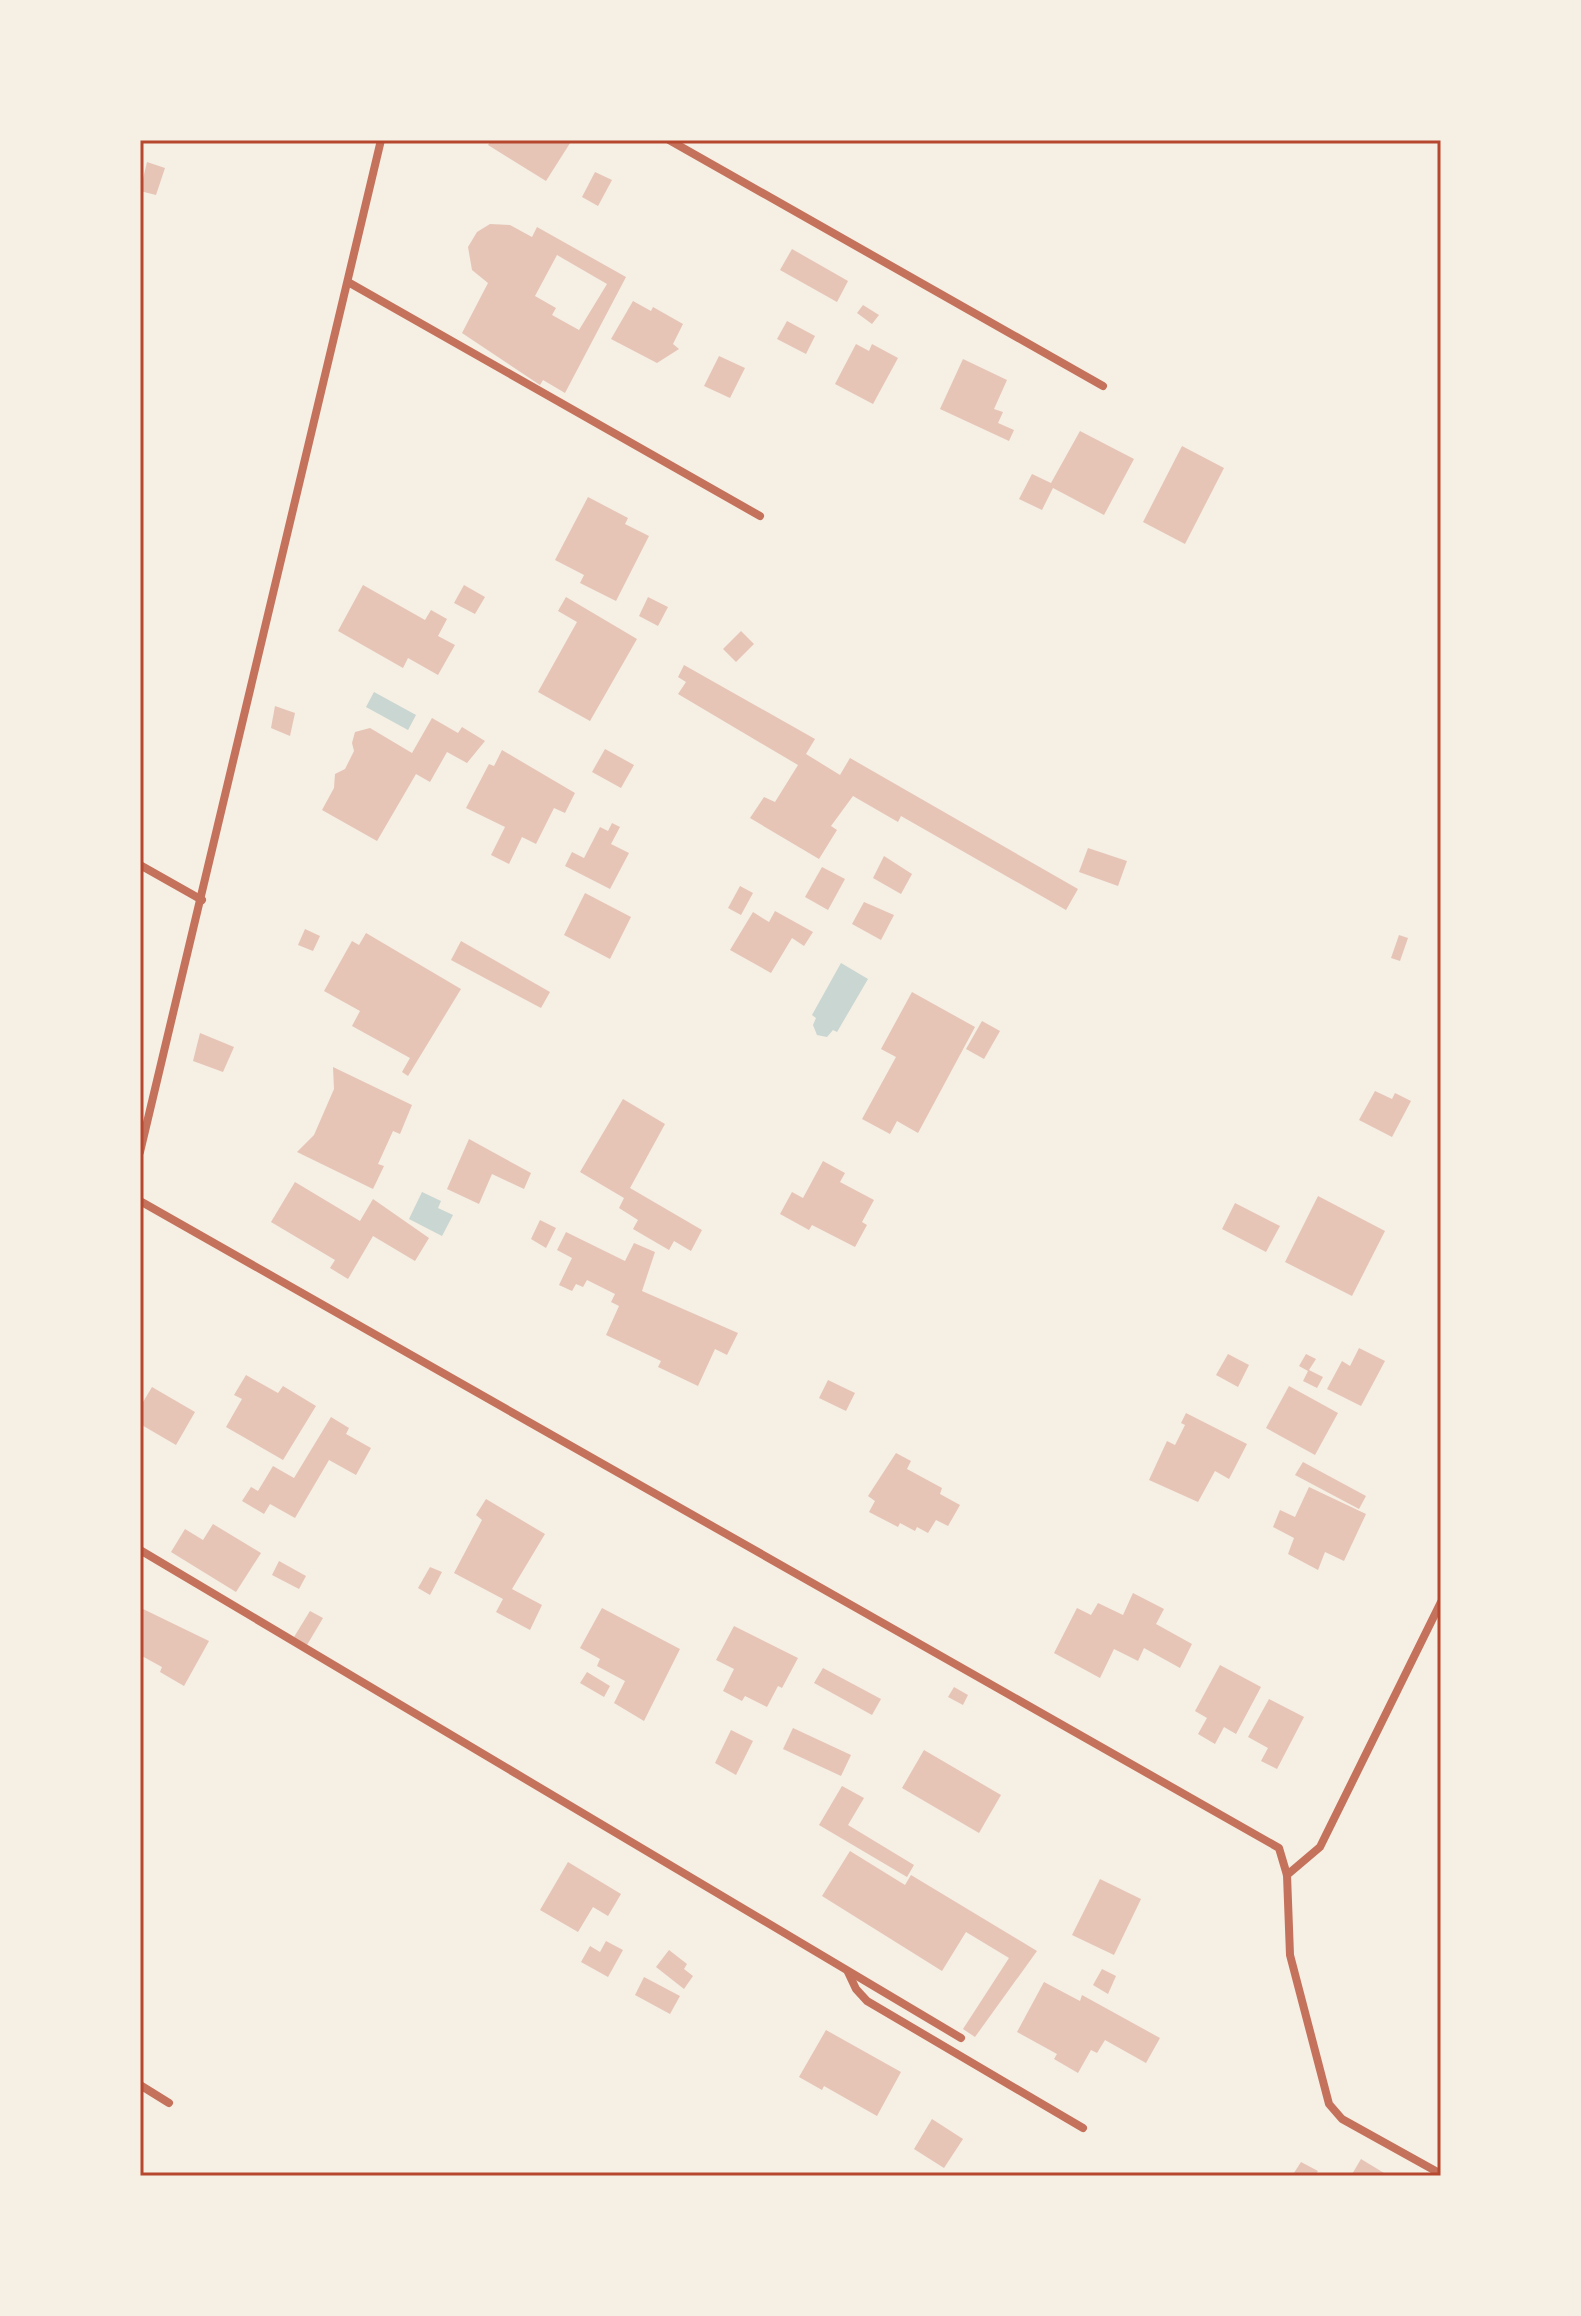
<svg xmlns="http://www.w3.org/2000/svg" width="1581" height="2316" font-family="Literata,serif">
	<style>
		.water { fill: #c9d6d2 }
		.building { fill: #e6c5b7; fill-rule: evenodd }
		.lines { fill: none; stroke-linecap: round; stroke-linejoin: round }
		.minor { stroke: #c5725c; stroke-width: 8 }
		.neatline { fill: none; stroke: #b5482f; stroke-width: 3 }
	</style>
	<rect width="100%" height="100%" fill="#f6efe4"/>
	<g class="water">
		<polygon points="374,692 416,715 408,730 366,707"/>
		<polygon points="841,963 868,979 837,1032 833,1030 827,1037 817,1035 813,1025 816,1018 812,1015"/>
		<polygon points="422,1192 441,1201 438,1208 453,1215 442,1236 409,1219"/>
	</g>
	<g class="building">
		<polygon points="491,140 572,140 546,181 488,145"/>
		<polygon points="147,162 165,168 156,195 140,191"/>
		<polygon points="595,172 612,180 598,206 582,197"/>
		<path d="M490,224L510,225L532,237L537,227L626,277L565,393L543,380L540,385L462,333L488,283L472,270L468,247L477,232ZM557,255L607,284L579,330L552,315L556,308L535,296Z"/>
		<polygon points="792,249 848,281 837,302 780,270"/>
		<polygon points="633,301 651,311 653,307 683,324 673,344 679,349 657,363 611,339"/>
		<polygon points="863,305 879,315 872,324 857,313"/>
		<polygon points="787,321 815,336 806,354 777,339"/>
		<polygon points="856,344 869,351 872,344 898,358 873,404 835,384"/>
		<polygon points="719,356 745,368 730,398 704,386"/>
		<polygon points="963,359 1007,380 994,409 1003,412 998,423 1014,430 1009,441 940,409"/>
		<polygon points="1080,431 1134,459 1104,515 1053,488 1042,510 1019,499 1032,474 1051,483"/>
		<polygon points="1182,446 1224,468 1185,544 1143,522"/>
		<polygon points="588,497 628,518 625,524 649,536 616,601 580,583 584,575 555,560"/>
		<polygon points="363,585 425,620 431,610 447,619 438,636 455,645 438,675 408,658 403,668 338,631"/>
		<polygon points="464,585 485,597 475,614 454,603"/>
		<polygon points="566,597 637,639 590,721 538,692 577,622 558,611"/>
		<polygon points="648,597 668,607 658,626 639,616"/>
		<polygon points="741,631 754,644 736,662 723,649"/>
		<polygon points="684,665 815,739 806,754 840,775 850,758 1078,889 1066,910 901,816 898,822 853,796 831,826 837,830 819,859 750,818 764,797 775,802 798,765 678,694 686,682 678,677"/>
		<polygon points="275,706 295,713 290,736 271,728"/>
		<polygon points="432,718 458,733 462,727 485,741 467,763 447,752 430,782 416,774 377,841 322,810 334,788 335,774 345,769 354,751 352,743 355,732 370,728 412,753"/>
		<polygon points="605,749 634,765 621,788 592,772"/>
		<polygon points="502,750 575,793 565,813 554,808 536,844 522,837 509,864 491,855 505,827 466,808 489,764 494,766"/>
		<polygon points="612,823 620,827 611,844 629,853 610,889 565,866 572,852 584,858 600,827 608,831"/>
		<polygon points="1088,848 1127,861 1118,886 1079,872"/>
		<polygon points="884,856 912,874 901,894 873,878"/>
		<polygon points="822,867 845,879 828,910 805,897"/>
		<polygon points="740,886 753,893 741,915 728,908"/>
		<polygon points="585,893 631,917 610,959 564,935"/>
		<polygon points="864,902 894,915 881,940 852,924"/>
		<polygon points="775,911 813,932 804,946 792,938 771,973 730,950 753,912 769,922"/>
		<polygon points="305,929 320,936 313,951 298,945"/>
		<polygon points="366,933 461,989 408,1076 402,1072 410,1058 352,1026 360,1011 324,991 352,941 359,945"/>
		<polygon points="1399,935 1408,938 1400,961 1391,958"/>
		<polygon points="461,941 550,992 541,1008 451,960"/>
		<polygon points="912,992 975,1027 918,1133 897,1121 890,1134 862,1119 896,1057 881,1049"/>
		<polygon points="982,1021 1000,1031 984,1059 966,1049"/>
		<polygon points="200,1033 234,1047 223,1072 193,1061"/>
		<polygon points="333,1067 412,1105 400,1134 393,1131 378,1164 384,1166 373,1189 297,1152 314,1135 334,1089"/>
		<polygon points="1375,1091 1392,1099 1395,1093 1411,1101 1392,1137 1359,1120"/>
		<polygon points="623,1099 665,1124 630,1188 702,1230 691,1251 674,1241 669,1250 633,1229 638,1220 619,1208 624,1198 580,1172"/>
		<polygon points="469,1139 531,1173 524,1189 492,1174 479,1204 447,1189"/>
		<polygon points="823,1161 845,1173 840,1182 874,1200 862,1222 867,1225 855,1247 812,1225 809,1230 780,1214 792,1192 803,1198"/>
		<polygon points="295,1182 360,1221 373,1199 429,1238 415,1261 373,1236 348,1279 330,1268 335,1260 271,1222"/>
		<polygon points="1318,1196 1385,1231 1352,1296 1285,1262"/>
		<polygon points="1235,1203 1280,1226 1266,1252 1222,1229"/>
		<polygon points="540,1220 556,1228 546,1248 531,1239"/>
		<polygon points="566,1232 625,1261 634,1243 655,1252 642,1291 738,1333 727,1355 715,1349 698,1386 658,1367 661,1361 606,1335 619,1306 611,1302 615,1294 587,1280 583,1287 576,1284 572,1291 559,1285 572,1258 557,1250"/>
		<polygon points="1359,1348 1385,1361 1361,1406 1327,1389 1342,1361 1350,1366"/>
		<polygon points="1228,1354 1249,1365 1238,1387 1216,1375"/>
		<polygon points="1306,1354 1316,1359 1309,1370 1323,1377 1317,1388 1303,1381 1308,1371 1299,1366"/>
		<polygon points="246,1375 278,1393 283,1386 316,1406 283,1460 226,1427 242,1399 234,1395"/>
		<polygon points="828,1380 855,1393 846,1411 819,1398"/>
		<polygon points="1289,1386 1338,1413 1315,1455 1266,1428"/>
		<polygon points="152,1387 195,1412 176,1445 140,1424 140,1407"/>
		<polygon points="1186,1413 1247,1444 1229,1479 1215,1471 1198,1502 1149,1480 1167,1441 1175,1445 1185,1425 1181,1423"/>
		<polygon points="331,1417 349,1428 346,1434 371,1448 356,1475 329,1460 295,1518 270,1504 264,1514 242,1501 251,1487 258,1491 273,1466 294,1478"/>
		<polygon points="896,1453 911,1461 907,1469 942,1488 940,1494 960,1505 948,1526 936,1520 928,1533 917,1527 915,1531 900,1523 898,1527 869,1512 875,1501 868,1496"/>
		<polygon points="1303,1462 1366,1496 1359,1509 1295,1475"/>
		<polygon points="1309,1487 1366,1514 1344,1561 1325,1552 1318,1570 1288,1554 1294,1538 1273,1527 1280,1510 1295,1517"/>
		<polygon points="486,1499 545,1534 512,1589 542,1605 530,1630 496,1612 503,1599 454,1573 482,1520 476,1515"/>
		<polygon points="213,1524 261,1553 236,1592 171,1552 185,1529 203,1540"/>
		<polygon points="279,1561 306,1576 299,1589 272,1575"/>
		<polygon points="430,1567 442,1572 430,1595 418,1588"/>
		<polygon points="1133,1593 1164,1609 1156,1624 1192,1644 1180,1668 1144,1648 1138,1661 1114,1649 1100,1678 1054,1653 1077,1608 1091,1615 1098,1603 1123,1615"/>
		<polygon points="602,1608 680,1649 644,1721 614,1703 625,1681 597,1666 600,1659 580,1648"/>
		<polygon points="143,1609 209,1641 184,1686 160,1672 162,1667 140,1655 140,1615"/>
		<polygon points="310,1611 323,1618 307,1645 294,1637"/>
		<polygon points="734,1626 798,1658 782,1688 778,1686 767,1707 745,1696 742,1701 723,1691 734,1669 716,1660"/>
		<polygon points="1220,1665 1261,1687 1236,1734 1224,1727 1215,1744 1198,1734 1207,1718 1195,1711"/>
		<polygon points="823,1668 881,1699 872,1715 814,1683"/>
		<polygon points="587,1672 610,1686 604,1697 580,1683"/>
		<polygon points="954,1687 968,1695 963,1705 948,1697"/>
		<polygon points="1269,1699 1304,1717 1277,1769 1261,1761 1268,1748 1248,1737"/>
		<polygon points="793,1728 851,1755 841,1776 783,1749"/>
		<polygon points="731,1730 753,1741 736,1775 715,1763"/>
		<polygon points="924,1750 1001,1795 979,1833 902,1788"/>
		<polygon points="842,1786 864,1798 848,1825 914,1865 907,1877 819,1825"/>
		<polygon points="850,1851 905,1885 911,1875 1037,1951 975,2037 963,2029 1009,1958 966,1932 942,1971 822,1896"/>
		<polygon points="568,1862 621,1894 608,1916 593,1907 578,1932 540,1910"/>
		<polygon points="1100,1879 1141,1899 1114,1955 1072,1935"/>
		<polygon points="606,1941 623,1950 608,1977 581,1962 590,1946 600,1952"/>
		<polygon points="669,1950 687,1964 684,1969 693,1976 684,1989 656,1967"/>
		<polygon points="1102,1969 1116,1976 1108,1994 1093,1985"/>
		<polygon points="644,1977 680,1996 670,2014 635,1995"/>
		<polygon points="1044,1982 1080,2001 1082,1995 1160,2038 1146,2063 1105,2040 1097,2053 1091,2050 1078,2073 1054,2059 1057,2054 1017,2032"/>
		<polygon points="826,2030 901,2072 877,2116 824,2086 822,2090 799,2077"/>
		<polygon points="932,2119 963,2139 944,2168 914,2149"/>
		<polygon points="1361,2159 1384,2173 1382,2176 1351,2176"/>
		<polygon points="1301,2162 1318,2171 1314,2176 1292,2176"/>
	</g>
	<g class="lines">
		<g class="minor">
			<polyline points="669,140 1103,386"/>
			<polyline points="348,282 760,516"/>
			<polyline points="140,865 202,900"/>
			<polyline points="140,1152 381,140"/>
			<polyline points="140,1201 1279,1848 1287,1875 1290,1955 1329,2104 1342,2119 1441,2174"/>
			<polyline points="140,1550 961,2038"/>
			<polyline points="1287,1875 1320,1847 1441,1602"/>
			<polyline points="848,1972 856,1989 867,2001 1083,2128"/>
			<polyline points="140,2085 169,2103"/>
		</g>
	</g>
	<rect width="1581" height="2316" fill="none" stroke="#f6efe4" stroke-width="284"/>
	<rect x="142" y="142" width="1297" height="2032" class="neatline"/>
</svg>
